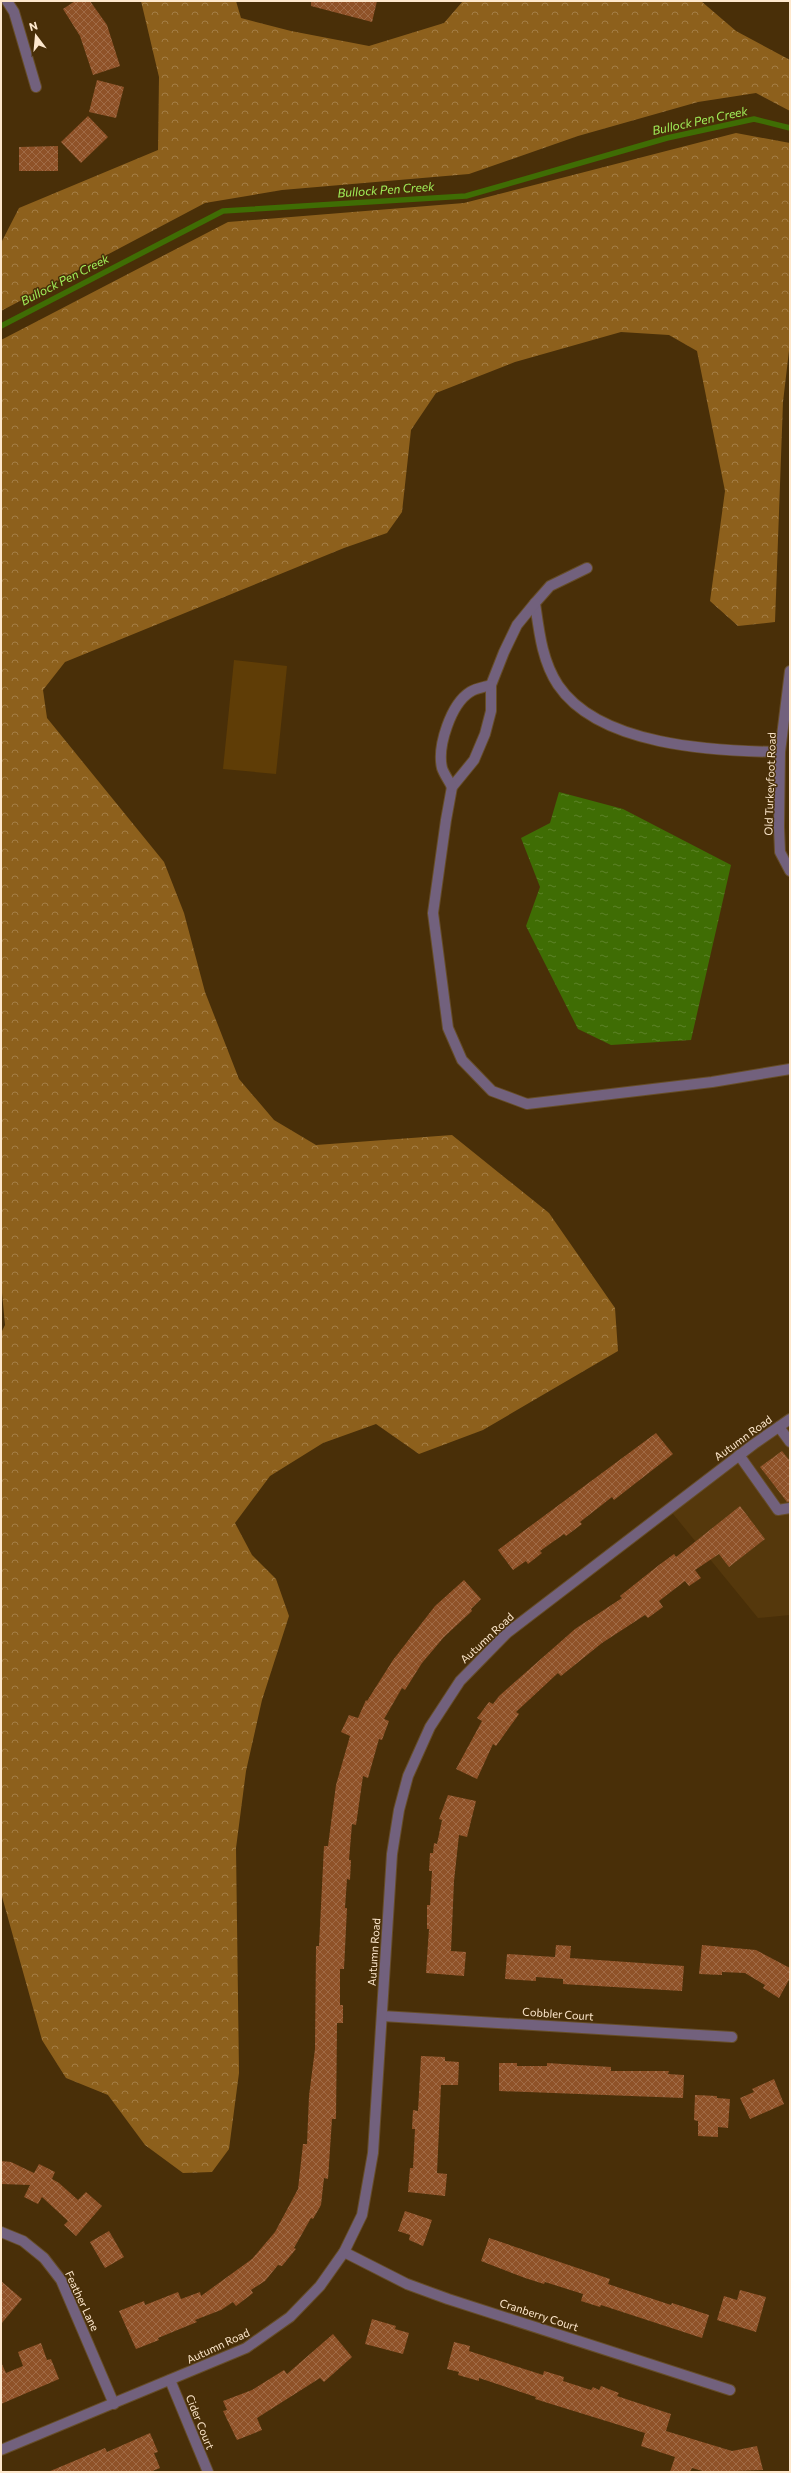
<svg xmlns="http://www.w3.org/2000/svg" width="791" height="2473" font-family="Commissioner,sans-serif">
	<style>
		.built { fill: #55380c }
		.forest { fill: url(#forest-crowns) }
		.pitch { fill: #5f3d06 }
		.water { fill: url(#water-ripples) }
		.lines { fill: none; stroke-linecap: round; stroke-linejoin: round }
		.stream { stroke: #3f6d04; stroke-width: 5.5 }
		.building { fill: url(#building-cross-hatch) }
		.minor-casing { stroke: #664d28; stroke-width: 12 }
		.minor { stroke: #72617d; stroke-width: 10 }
		.labels { text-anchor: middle; stroke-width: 3; stroke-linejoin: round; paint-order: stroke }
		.street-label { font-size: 11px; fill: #fee8cd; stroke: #492f08 }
		.water-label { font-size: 12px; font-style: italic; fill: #a0ee59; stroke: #492f08 }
	</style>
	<defs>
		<pattern id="forest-crowns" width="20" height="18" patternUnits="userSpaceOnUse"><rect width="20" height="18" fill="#8d601c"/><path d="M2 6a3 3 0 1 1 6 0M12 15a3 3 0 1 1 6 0" fill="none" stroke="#a47e46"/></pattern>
		<pattern id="water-ripples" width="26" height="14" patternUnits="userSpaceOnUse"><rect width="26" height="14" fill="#3f6d04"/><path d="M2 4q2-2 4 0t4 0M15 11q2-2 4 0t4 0" fill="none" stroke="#5c8227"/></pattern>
		<pattern id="building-cross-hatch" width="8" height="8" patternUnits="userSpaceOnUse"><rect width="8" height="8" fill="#8f5228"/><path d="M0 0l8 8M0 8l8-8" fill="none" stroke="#a06b46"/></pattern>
	</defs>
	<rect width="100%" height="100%" fill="#492f08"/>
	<polygon class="built" points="790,1419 790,1615 758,1618 669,1509"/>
	<g class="forest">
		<polygon points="141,1 236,1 241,18 291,31 369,46 444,23 463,1 701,1 736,31 790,60 790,111 756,93 698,102 578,136 469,174 282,190 205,203 1,311 1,243 19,208 158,150 159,77"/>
		<polygon points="736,133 790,143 790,342 783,402 775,622 738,626 710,601 725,491 697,351 669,335 621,332 515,362 436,393 411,430 402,512 387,533 344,548 65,662 43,690 47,718 164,862 184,913 205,992 239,1079 274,1120 316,1145 452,1135 549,1213 615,1308 618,1351 483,1430 419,1454 376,1424 323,1443 270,1476 235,1523 252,1555 276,1579 289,1616 262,1700 246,1771 236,1848 239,2073 229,2149 212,2172 183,2173 145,2145 108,2095 66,2078 42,2040 1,1893 1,1333 5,1325 1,1282 1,340 228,222 464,203"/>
	</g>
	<polygon class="pitch" points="234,660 287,666 276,774 223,769"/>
	<polygon class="water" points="559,792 623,809 731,865 691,1040 611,1045 578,1029 526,926 540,887 521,838 550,823"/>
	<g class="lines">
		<polyline class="stream" points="1,326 223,211 466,196 667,138 754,119 790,128"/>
	</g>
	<g class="building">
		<polygon points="75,1 90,1 107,25 120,66 93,75 80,36 63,9"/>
		<polygon points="311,1 377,1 372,22 311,6"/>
		<polygon points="97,80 124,87 116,118 89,112"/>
		<polygon points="88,116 108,137 81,163 61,142"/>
		<polygon points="58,146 58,171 19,171 19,147"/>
		<polygon points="656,1433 673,1454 614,1500 612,1497 580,1522 582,1524 566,1536 564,1534 540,1551 542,1553 528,1564 526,1561 513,1570 498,1550"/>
		<polygon points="782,1451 790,1461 790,1502 787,1502 760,1467"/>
		<polygon points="740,1506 765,1539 729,1567 719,1554 695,1570 701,1578 689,1586 685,1581 659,1601 663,1607 648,1618 645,1615 602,1643 561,1676 558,1673 516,1712 519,1714 496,1746 493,1744 477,1779 456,1769 482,1721 477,1718 489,1702 493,1704 499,1696 575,1629 622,1598 620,1596 659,1565 674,1554 676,1557"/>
		<polygon points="464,1580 481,1599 471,1609 472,1611 444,1637 422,1663 405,1690 402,1688 384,1719 389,1721 382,1740 379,1739 368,1778 363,1776 356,1825 352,1824 349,1860 351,1860 350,1880 347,1879 345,1908 347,1908 344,1969 340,1969 340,2005 343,2005 343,2023 337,2023 336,2119 332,2119 328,2179 324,2178 321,2205 313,2219 311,2218 294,2248 296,2249 282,2266 278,2265 265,2281 251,2290 253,2293 236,2306 233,2302 221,2310 195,2320 197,2322 158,2338 159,2340 136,2349 119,2311 144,2301 145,2305 178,2292 181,2299 200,2292 201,2296 252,2259 275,2232 298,2189 303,2144 307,2144 309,2096 315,2049 316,1946 319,1946 324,1846 328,1846 336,1785 350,1736 341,1732 349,1715 358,1718 366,1700 367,1701 393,1660 435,1606"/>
		<polygon points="448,1795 476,1801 467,1837 459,1835 454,1881 451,1951 466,1952 464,1976 426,1973 429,1929 427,1929 427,1905 430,1905 432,1871 429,1871 430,1853 433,1853 434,1843 437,1844 442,1820 439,1819"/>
		<polygon points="556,1945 571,1946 570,1958 684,1966 682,1991 563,1984 563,1979 536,1977 536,1981 505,1979 507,1954 555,1957"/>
		<polygon points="702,1945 756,1950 790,1968 790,1978 779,1998 763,1988 765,1985 745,1973 722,1972 722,1975 699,1974"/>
		<polygon points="421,2056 445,2057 445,2061 459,2062 458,2085 441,2085 437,2173 447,2174 445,2196 408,2192 410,2168 413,2168 415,2129 412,2129 413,2110 418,2111"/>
		<polygon points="499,2063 517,2063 517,2066 547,2066 547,2063 611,2067 611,2071 669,2071 668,2074 684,2075 683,2098 499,2091"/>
		<polygon points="774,2079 784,2104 750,2119 740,2098 754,2092 752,2089"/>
		<polygon points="695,2095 717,2096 717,2098 730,2099 728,2128 718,2127 718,2137 698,2136 698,2121 694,2120"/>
		<polygon points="1,2161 11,2162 34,2173 39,2164 55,2172 52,2179 59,2183 78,2200 86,2192 102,2206 76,2236 64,2225 68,2221 42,2197 38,2204 24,2197 30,2185 1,2184"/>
		<polygon points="405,2211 432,2220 423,2246 409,2240 410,2235 398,2231"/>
		<polygon points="109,2231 124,2257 105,2268 90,2242"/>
		<polygon points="489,2238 610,2279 608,2284 671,2305 672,2303 709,2315 702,2338 601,2305 600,2307 581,2301 583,2294 545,2282 544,2284 525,2278 481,2261"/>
		<polygon points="1,2281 22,2299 1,2324"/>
		<polygon points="740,2290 766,2297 756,2332 717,2320 724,2296 737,2300"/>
		<polygon points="372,2319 396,2326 395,2329 409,2333 403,2354 365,2344"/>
		<polygon points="333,2334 352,2357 324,2382 320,2378 257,2418 262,2430 237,2440 223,2411 227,2410 223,2401 252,2390 284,2370 287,2374"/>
		<polygon points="454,2342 470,2346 469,2351 543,2375 544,2371 564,2377 563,2381 591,2390 593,2387 599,2390 601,2386 619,2393 617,2396 671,2414 666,2431 732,2451 757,2446 763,2470 706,2472 692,2468 690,2472 670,2472 675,2457 641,2446 645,2433 535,2399 536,2397 479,2378 479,2381 458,2375 459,2372 447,2369"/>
		<polygon points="41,2343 47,2360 51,2359 59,2379 1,2404 1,2362 6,2373 23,2366 18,2352"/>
		<polygon points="150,2433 158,2452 154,2453 160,2468 150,2472 48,2472 105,2448 107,2452"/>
	</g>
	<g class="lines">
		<g class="minor-casing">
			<g id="minor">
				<polyline points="7,1 14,12 36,87"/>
				<path d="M587,568L550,586L535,603C539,631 542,661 558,685C599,746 713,751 780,752"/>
				<polyline points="535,603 517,625 504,652 491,685 491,711 485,734 474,760 452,787 446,820 433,913 448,1028 462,1060 492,1091 527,1104 712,1082 790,1069"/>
				<polyline points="790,671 780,752 779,827 780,852 790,871"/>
				<path d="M452,787C449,781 444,774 442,768C437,746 451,704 470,692C476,688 485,687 491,685"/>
				<polyline points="779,1427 790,1442"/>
				<polyline points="739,1455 778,1510 790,1508"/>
				<polyline points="382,2016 732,2037"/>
				<polyline points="1,2232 23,2241 44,2258 61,2280 114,2404"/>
				<polyline points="344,2252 407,2284 448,2299 730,2390"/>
				<polyline points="170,2380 208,2472"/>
				<polyline points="1,2450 246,2348 290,2317 320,2286 344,2252 362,2215 373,2153 392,1854 399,1810 408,1776 430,1727 460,1681 507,1633 754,1444 790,1419"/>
			</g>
		</g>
		<use href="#minor" class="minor"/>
	</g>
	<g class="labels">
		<g class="street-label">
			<text transform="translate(770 784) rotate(-88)" y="4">Old Turkeyfoot Road</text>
			<text transform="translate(743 1438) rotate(-36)" y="4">Autumn Road</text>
			<text transform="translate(487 1638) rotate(-43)" y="4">Autumn Road</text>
			<text transform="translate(374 1952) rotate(-86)" y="4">Autumn Road</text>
			<text transform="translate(558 2014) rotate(4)" y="4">Cobbler Court</text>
			<text transform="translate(82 2301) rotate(65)" y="4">Feather Lane</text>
			<text transform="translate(539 2315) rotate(18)" y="4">Cranberry Court</text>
			<text transform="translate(218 2346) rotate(-25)" y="4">Autumn Road</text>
			<text transform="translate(200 2422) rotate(68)" y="4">Cider Court</text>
		</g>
		<g class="water-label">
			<text transform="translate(700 121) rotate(-12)" y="4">Bullock Pen Creek</text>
			<text transform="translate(386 190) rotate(-4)" y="4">Bullock Pen Creek</text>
			<text transform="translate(65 280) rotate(-27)" y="4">Bullock Pen Creek</text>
		</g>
	</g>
	<rect width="791" height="2473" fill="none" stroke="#fee8cd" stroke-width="4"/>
	<g transform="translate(36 36) rotate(344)" stroke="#492f08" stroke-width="3" paint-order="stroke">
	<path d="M0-3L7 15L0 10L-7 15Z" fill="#fee8cd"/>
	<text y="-6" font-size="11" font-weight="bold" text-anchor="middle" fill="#fee8cd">N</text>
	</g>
</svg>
